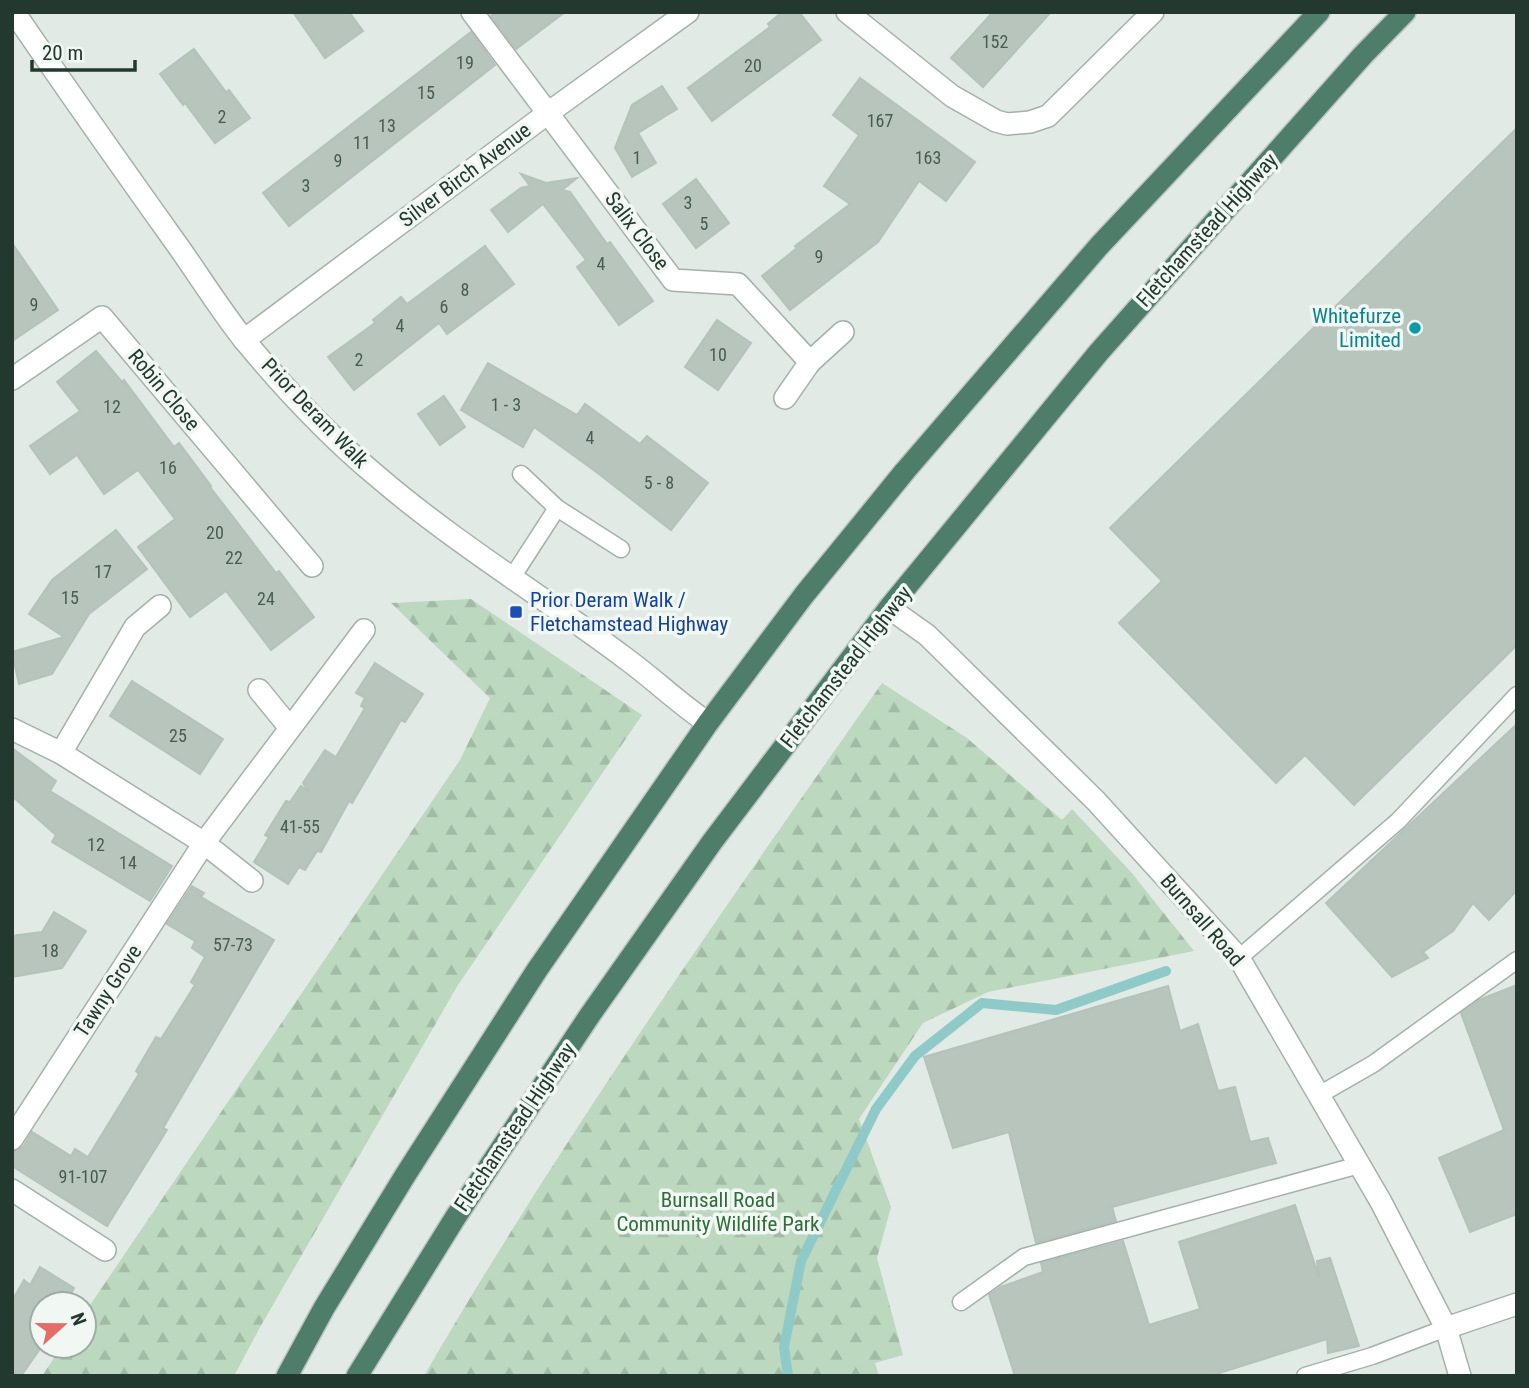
<svg xmlns="http://www.w3.org/2000/svg" width="1529" height="1388" font-family="'Roboto Condensed',sans-serif">
	<style>
		.forest { fill: url(#forest-firs) }
		.lines { fill: none; stroke-linecap: round; stroke-linejoin: round }
		.stream { stroke: #8fcac8; stroke-width: 10 }
		.building { fill: #b7c5bd; stroke: #b4c3ba; stroke-width: 2 }
		.service-casing { stroke: #a4b1ab; stroke-width: 19 }
		.minor-casing { stroke: #a4b1ab; stroke-width: 24 }
		.trunk-casing { stroke: #bdc4c1; stroke-width: 24 }
		.service { stroke: #fff; stroke-width: 16 }
		.minor { stroke: #fff; stroke-width: 21 }
		.trunk { stroke: #4e7e6a; stroke-width: 21 }
		.culture-dot { fill: #0f9aa8; stroke: #f1f7f3; stroke-width: 2.5 }
		.transit-dot { fill: #1a4fb4; stroke: #f1f7f3; stroke-width: 2.5 }
		.labels { text-anchor: middle; stroke-width: 7; stroke-linejoin: round; paint-order: stroke }
		.number-label { font-size: 18px; fill: #485c52 }
		.street-label { font-size: 21px; fill: #23392f; stroke: #f1f7f3 }
		.culture-label { font-size: 21px; fill: #0d838f; stroke: #f1f7f3; text-anchor: end }
		.transit-label { font-size: 21px; fill: #164399; stroke: #f1f7f3; text-anchor: start }
		.park-label { font-size: 21px; fill: #326c3d; stroke: #f1f7f3 }
	</style>
	<defs>
		<pattern id="forest-firs" width="22" height="20" patternUnits="userSpaceOnUse" patternTransform="scale(1.75)"><rect width="22" height="20" fill="#bcd9bf"/><path d="M5 1l3.5 6h-7zM16 11l3.5 6h-7z" fill="#a1bba4"/></pattern>
	</defs>
	<rect width="100%" height="100%" fill="#e1eae5"/>
	<g class="forest">
		<polygon points="471,599 642,715 458,985 259,1329 234,1376 42,1376 62,1346 84,1346 84,1314 460,760 490,698 391,603"/>
		<path d="M882,683L967,738L1062,820L1072,809L1131,872L1194,951L988,992L923,1023L859,1119L891,1207L877,1258L903,1355L875,1363L879,1376H424C563,1136 723,910 882,683Z"/>
	</g>
	<g class="lines">
		<polyline class="stream" points="788,1376 784,1347 801,1261 876,1109 915,1056 982,1003 1056,1010 1166,971"/>
	</g>
	<g class="building">
		<polygon points="293,12 349,12 363,31 325,58"/>
		<polygon points="496,12 565,12 516,49 491,16"/>
		<polygon points="782,12 799,12 821,40 712,121 688,88 770,27 768,24"/>
		<polygon points="993,12 1051,12 983,87 951,58"/>
		<polygon points="471,32 495,65 289,226 263,193"/>
		<polygon points="194,49 226,92 229,90 250,118 215,143 185,103 183,105 160,74"/>
		<polygon points="860,78 975,162 946,201 919,181 878,242 790,310 762,276 797,248 795,246 850,204 824,186 859,135 833,115"/>
		<polygon points="662,86 677,109 638,133 656,163 632,177 615,148 632,105"/>
		<polygon points="1517,128 1517,645 1354,805 1305,755 1276,783 1119,623 1162,581 1110,528"/>
		<polygon points="521,174 546,183 577,178 562,190 570,192 607,244 610,242 653,301 619,325 577,267 586,260 543,204 508,232 491,210 521,188 530,186"/>
		<polygon points="696,179 729,223 696,248 663,204"/>
		<polygon points="12,243 58,310 12,341"/>
		<polygon points="485,246 514,284 447,334 439,323 354,390 328,357 375,323 373,320 401,297 407,304"/>
		<polygon points="717,320 751,343 718,390 685,367"/>
		<polygon points="96,351 122,382 124,380 174,447 179,443 211,486 210,487 276,573 279,571 314,617 271,650 226,591 190,617 138,547 175,519 138,470 104,494 77,455 50,474 30,446 80,411 57,382"/>
		<polygon points="488,363 577,415 585,404 640,444 647,436 708,483 671,530 595,471 534,427 523,447 461,410"/>
		<polygon points="444,396 465,427 440,445 418,414"/>
		<polygon points="116,530 147,569 89,614 52,674 19,684 12,652 64,637 29,614 52,580"/>
		<polygon points="375,663 423,694 405,722 401,720 352,803 349,801 321,852 317,851 305,870 299,867 288,884 254,862 269,837 265,835 286,801 290,802 301,786 309,792 303,783 325,750 336,757 365,708 361,706 365,698 356,693"/>
		<polygon points="132,681 223,739 200,774 110,716"/>
		<polygon points="1517,724 1517,890 1489,920 1473,903 1453,931 1423,952 1428,958 1392,977 1326,903"/>
		<polygon points="12,748 56,781 50,791 172,866 150,901 52,842 56,835 12,796"/>
		<polygon points="192,886 204,893 201,897 274,940 163,1128 167,1130 107,1226 12,1166 12,1152 23,1147 32,1132 71,1156 75,1149 88,1157 139,1074 136,1071 156,1037 161,1039 195,985 191,982 205,957 192,948 195,941 167,924"/>
		<polygon points="54,912 86,931 62,968 12,977 12,936 42,932"/>
		<polygon points="1517,985 1517,1214 1470,1232 1439,1158 1504,1130 1461,1013 1479,1000"/>
		<polygon points="1168,986 1180,1031 1198,1024 1218,1091 1235,1087 1250,1142 1268,1138 1276,1163 1112,1207 1116,1221 1036,1243 1009,1132 953,1148 924,1057"/>
		<polygon points="1295,1205 1319,1277 1317,1261 1330,1258 1359,1346 1328,1353 1327,1339 1210,1376 1015,1376 989,1295 1001,1287 1043,1272 1041,1263 1123,1241 1149,1325 1200,1309 1179,1242"/>
		<polygon points="40,1267 74,1288 65,1304 42,1304 42,1346 21,1376 12,1376 12,1301 24,1280 30,1285"/>
	</g>
	<g class="lines">
		<g class="service-casing">
			<g id="service">
				<polyline points="521,474 557,508 621,549"/>
				<polyline points="513,576 557,508"/>
				<polyline points="1239,958 1398,821 1517,695"/>
				<polyline points="1319,1095 1373,1064 1517,960"/>
				<polyline points="961,1302 1024,1257 1359,1165"/>
				<polyline points="1305,1376 1372,1356 1446,1328"/>
			</g>
		</g>
		<g class="minor-casing">
			<g id="minor">
				<path d="M14,12C68,91 123,169 178,246C200,277 221,311 245,341C284,388 331,438 378,477C455,543 544,597 625,658C654,679 678,703 708,723"/>
				<polyline points="472,12 673,280 738,284 810,362 843,332"/>
				<polyline points="847,12 952,96 996,121 1007,124 1030,122 1048,116 1153,12"/>
				<polyline points="244,340 548,113 688,12"/>
				<polyline points="12,379 102,317 312,566"/>
				<polyline points="785,398 810,362"/>
				<polyline points="889,608 927,635 1096,801 1239,958 1381,1202 1446,1328 1460,1376"/>
				<polyline points="259,690 290,728"/>
				<polyline points="12,729 61,753 204,843 252,881"/>
				<polyline points="61,753 135,627 160,606"/>
				<polyline points="12,1139 204,843 364,630"/>
				<polyline points="12,1190 105,1250"/>
				<polyline points="1446,1328 1517,1304"/>
			</g>
		</g>
		<g class="trunk-casing">
			<g id="trunk">
				<polyline points="287,1376 324,1308 406,1174 537,970 708,723 804,595 905,471 1099,246 1319,12"/>
				<polyline points="357,1376 455,1218 590,1015 712,842 889,608 1099,352 1363,55 1405,12"/>
			</g>
		</g>
		<use href="#service" class="service"/>
		<use href="#minor" class="minor"/>
		<use href="#trunk" class="trunk"/>
	</g>
	<circle class="culture-dot" cx="1415" cy="328" r="7"/>
	<rect class="transit-dot" x="509" y="605" width="14" height="14" rx="3.5"/>
	<g class="labels">
		<g class="number-label">
			<text x="995" y="48">152</text>
			<text x="465" y="69">19</text>
			<text x="753" y="72">20</text>
			<text x="426" y="99">15</text>
			<text x="222" y="123">2</text>
			<text x="880" y="127">167</text>
			<text x="387" y="132">13</text>
			<text x="362" y="149">11</text>
			<text x="637" y="164">1</text>
			<text x="928" y="164">163</text>
			<text x="338" y="167">9</text>
			<text x="306" y="192">3</text>
			<text x="688" y="209">3</text>
			<text x="704" y="230">5</text>
			<text x="819" y="263">9</text>
			<text x="601" y="270">4</text>
			<text x="465" y="296">8</text>
			<text x="34" y="311">9</text>
			<text x="444" y="313">6</text>
			<text x="400" y="332">4</text>
			<text x="718" y="361">10</text>
			<text x="359" y="366">2</text>
			<text x="506" y="411">1 - 3</text>
			<text x="112" y="413">12</text>
			<text x="590" y="444">4</text>
			<text x="168" y="474">16</text>
			<text x="659" y="489">5 - 8</text>
			<text x="215" y="539">20</text>
			<text x="234" y="564">22</text>
			<text x="103" y="578">17</text>
			<text x="70" y="604">15</text>
			<text x="266" y="605">24</text>
			<text x="178" y="742">25</text>
			<text x="300" y="833">41-55</text>
			<text x="96" y="851">12</text>
			<text x="128" y="869">14</text>
			<text x="233" y="951">57-73</text>
			<text x="50" y="957">18</text>
			<text x="83" y="1183">91-107</text>
		</g>
		<g class="street-label">
			<text transform="translate(465 175) rotate(-37)" y="7">Silver Birch Avenue</text>
			<text transform="translate(1207 230) rotate(-48)" y="7">Fletchamstead Highway</text>
			<text transform="translate(637 231) rotate(53)" y="7">Salix Close</text>
			<text transform="translate(164 390) rotate(50)" y="7">Robin Close</text>
			<text transform="translate(315 413) rotate(46)" y="7">Prior Deram Walk</text>
			<text transform="translate(846 667) rotate(-52)" y="7">Fletchamstead Highway</text>
			<text transform="translate(1202 920) rotate(49)" y="7">Burnsall Road</text>
			<text transform="translate(108 991) rotate(-57)" y="7">Tawny Grove</text>
			<text transform="translate(515 1127) rotate(-56)" y="7">Fletchamstead Highway</text>
		</g>
		<g class="culture-label">
			<text x="1401" y="323">Whitefurze<tspan x="1401" dy="24">Limited</tspan></text>
		</g>
		<g class="transit-label">
			<text x="530" y="607">Prior Deram Walk /<tspan x="530" dy="24">Fletchamstead Highway</tspan></text>
		</g>
		<g class="park-label">
			<text x="718" y="1207">Burnsall Road<tspan x="718" dy="24">Community Wildlife Park</tspan></text>
		</g>
	</g>
	<rect width="1529" height="1388" fill="none" stroke="#23392f" stroke-width="28"/>
	<g transform="translate(63 1325) rotate(69)"><circle r="33" fill="#f1f7f3" stroke="#9faba5" stroke-width="2"/>
	<path d="M0-5L12 26L0 18L-12 26Z" fill="#e46d66"/>
	<text y="-10" font-size="19" font-weight="bold" text-anchor="middle" fill="#23392f">N</text>
	</g>
	<path d="M32 60v10h103v-10" fill="none" stroke="#23392f" stroke-width="3.5"/>
	<text x="42" y="60" font-size="21" fill="#23392f" stroke="#f1f7f3" stroke-width="5" paint-order="stroke">20 m</text>
</svg>
